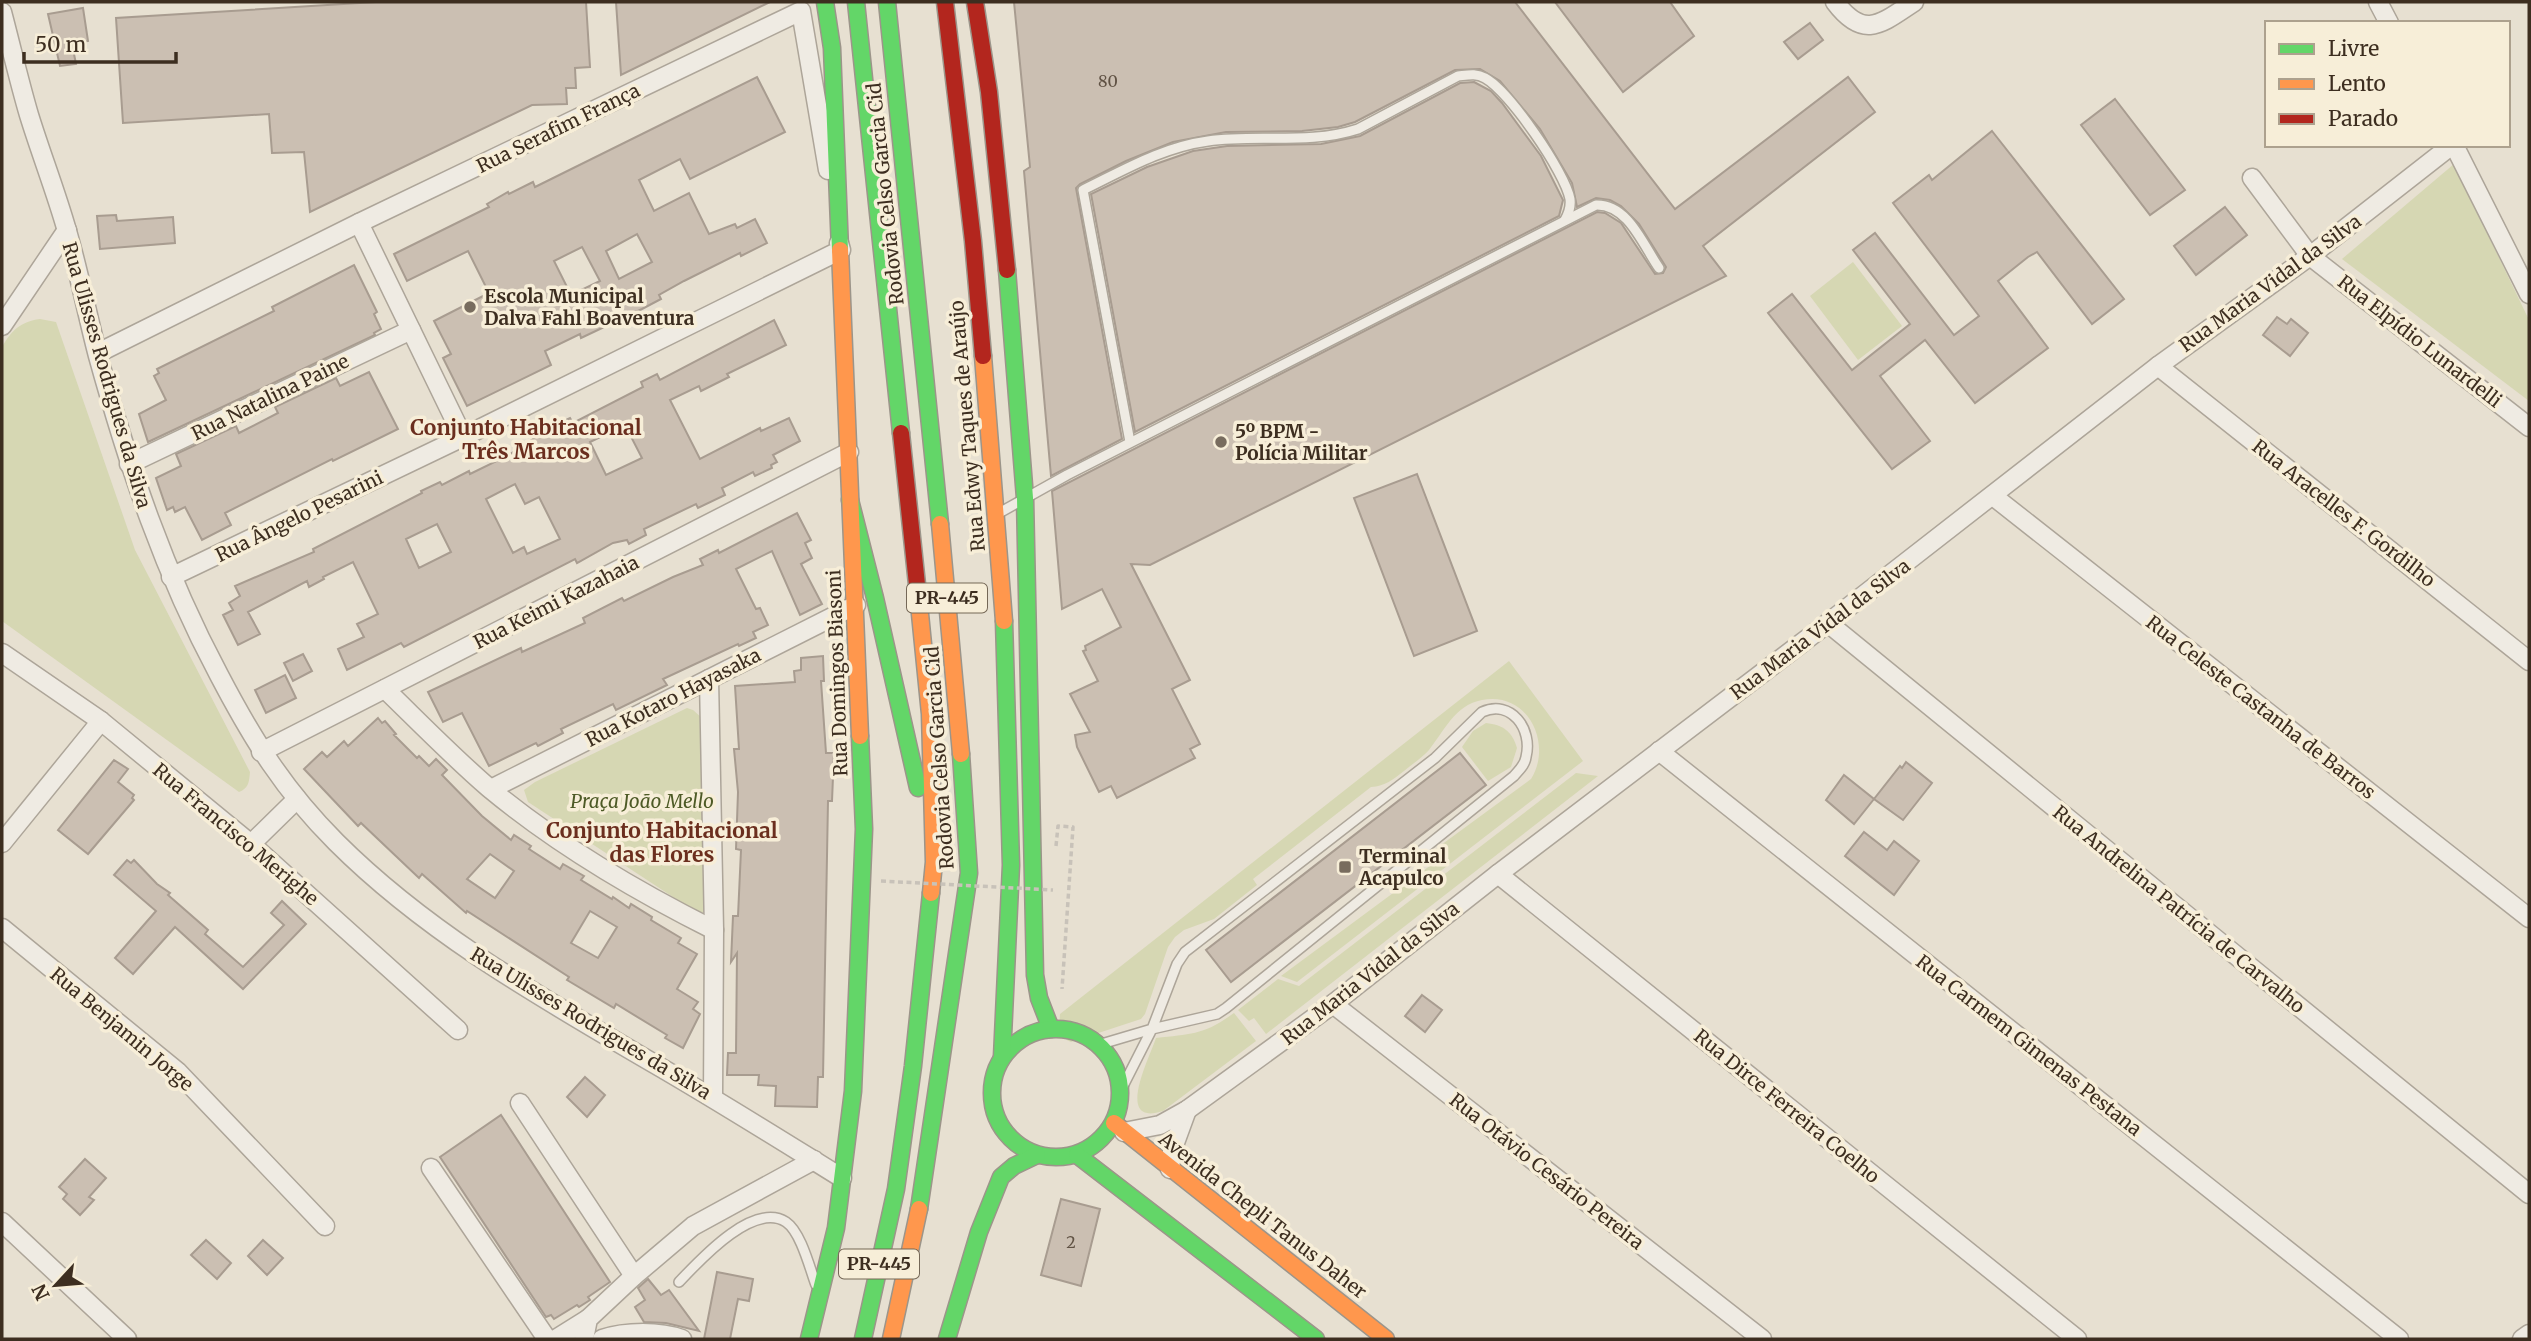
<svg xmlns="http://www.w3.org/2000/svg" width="2531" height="1341" font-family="Merriweather,serif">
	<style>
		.green { fill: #d6d7b3 }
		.building { fill: #cbbfb2; stroke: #a89c90; stroke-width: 2; fill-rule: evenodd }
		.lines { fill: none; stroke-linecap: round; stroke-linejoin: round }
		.lane-casing { stroke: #ada599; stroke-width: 12 }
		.street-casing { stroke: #ada599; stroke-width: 21 }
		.fast-casing { stroke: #9c958a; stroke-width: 19 }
		.slow-casing { stroke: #9c958a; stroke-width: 19 }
		.jam-casing { stroke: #9c958a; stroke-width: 19 }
		.path { stroke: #c8c2b9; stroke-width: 3.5; stroke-dasharray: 5 3.5; stroke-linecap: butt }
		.lane { stroke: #efebe3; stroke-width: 9 }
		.street { stroke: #efebe3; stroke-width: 18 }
		.fast { stroke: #63d668; stroke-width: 16 }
		.slow { stroke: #ff974d; stroke-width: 16 }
		.jam { stroke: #b3261e; stroke-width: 16 }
		.path-bridge { stroke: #c8c2b9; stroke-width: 3.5; stroke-dasharray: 5 3.5; stroke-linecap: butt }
		.poi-dot { fill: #786c5e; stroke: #f7eed8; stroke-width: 2.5 }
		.labels { text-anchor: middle; stroke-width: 7; stroke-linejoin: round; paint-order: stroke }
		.number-label { font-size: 16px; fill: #605244 }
		.shield { fill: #f7eed8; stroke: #756857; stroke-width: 2 }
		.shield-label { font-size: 18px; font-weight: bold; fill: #3d2e20 }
		.street-label { font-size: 19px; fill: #3d2e20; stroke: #f7eed8 }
		.poi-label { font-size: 19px; font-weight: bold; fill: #3d2e20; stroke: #f7eed8; text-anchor: start }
		.park-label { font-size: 19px; font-style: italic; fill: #4d5a26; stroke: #f7eed8 }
		.neighbourhood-label { font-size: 21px; font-weight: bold; fill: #6b2e1e; stroke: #f7eed8 }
	</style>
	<rect width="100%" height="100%" fill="#e7e0d1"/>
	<g class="green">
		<polygon points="2454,164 2529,320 2529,401 2342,259"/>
		<polygon points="1853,262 1902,326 1858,360 1810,296"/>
		<path d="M40,319L56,322L135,550L250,772C249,782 249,788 239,792L2,621V347C12,330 20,322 40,319Z"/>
		<path d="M1509,661L1583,761L1297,982L1281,976L1435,862L1437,848L1531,779C1553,744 1528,691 1482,700C1455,705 1444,731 1429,750C1422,758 1412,764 1404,771C1392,780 1386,786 1371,787L1253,879L1257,885L1214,919L1184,930L1175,937L1168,947L1145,1014L1141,1019L1071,1042C1058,1037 1059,1027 1060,1014Z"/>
		<polygon points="687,708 693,710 703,719 708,910 699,914 528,802 524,790 535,782"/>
		<path d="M1486,723C1503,725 1512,731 1517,748L1511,767L1488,781L1462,747L1473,731Z"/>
		<polygon points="1576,773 1598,776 1266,1034 1254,1018 1249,1021 1238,1010 1278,979 1299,986"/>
		<path d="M1234,1013L1256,1041L1163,1111C1114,1127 1149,1059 1156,1038C1191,1034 1204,1035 1234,1013Z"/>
	</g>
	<g class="building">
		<polygon points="376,2 586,2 590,67 575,68 576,88 566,88 567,104 532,105 310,212 304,152 272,153 269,114 123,123 116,18"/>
		<polygon points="616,2 770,2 621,75"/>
		<polygon points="1014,2 1515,2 1675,209 1848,77 1875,112 1703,246 1726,276 1150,565 1131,564 1190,680 1172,689 1200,744 1190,749 1195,758 1117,798 1111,786 1099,792 1077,747 1075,735 1090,732 1070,694 1098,681 1083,651 1086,650 1085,646 1121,627 1102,589 1062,609 1052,491 1597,212 1605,213 1621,223 1655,274 1663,273 1666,267 1639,224 1621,206 1610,200 1596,198 1577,207 1572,183 1540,129 1500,81 1480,69 1455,70 1355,122 1338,127 1302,131 1226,132 1173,142 1126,161 1080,184 1076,188 1122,439 1051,476 1024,171 1030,167"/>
		<polygon points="1555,2 1670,2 1694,36 1623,92"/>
		<polygon points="83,8 88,41 72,44 76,64 60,66 48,14"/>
		<polygon points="1810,23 1823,40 1798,59 1784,42"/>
		<path d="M757,77L785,132L690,179L680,159L639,180L654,211L689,193L709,234L735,224L737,228L755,219L767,243L741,256L740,253L684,281L659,295L661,299L642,309L581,338L580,334L545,351L551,365L467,406L443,358L451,354L434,321L489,293L468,251L407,281L394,254L489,207L487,204L508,192L509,194L533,182L535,187ZM637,234L652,262L619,279L606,251ZM582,247L600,281L571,295L554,261Z"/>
		<polygon points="1474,82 1491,91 1502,103 1541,156 1563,200 1559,216 1135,432 1091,194 1147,167 1193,151 1227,146 1321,144 1360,136 1460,83"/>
		<polygon points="2115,99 2185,190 2150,215 2081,125"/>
		<polygon points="1992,131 2124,299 2092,324 2037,252 2028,257 1998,281 2048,348 1975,403 1925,340 1880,376 1930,441 1892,469 1768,313 1792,294 1852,370 1910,324 1853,250 1875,233 1954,335 1979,316 1893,203 1929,175 1932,180"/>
		<polygon points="2225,207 2247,235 2196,275 2174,246"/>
		<polygon points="116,215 117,221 173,217 175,243 100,249 97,216"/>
		<polygon points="354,265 377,312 374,314 381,329 374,333 375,335 148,442 139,414 166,400 154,376 159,373 157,369 274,311 272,307"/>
		<polygon points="2277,317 2287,324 2291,319 2308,333 2290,356 2263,335"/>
		<path d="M774,320L786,345L727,374L729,377L701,391L699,386L670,400L700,459L760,428L761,431L789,418L800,441L773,455L777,462L771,465L772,468L755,476L753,472L722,488L725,495L698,508L696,504L644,529L646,535L629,544L627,540L613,543L577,563L575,559L404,647L401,643L347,670L338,649L364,637L357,624L378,614L353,562L323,577L324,579L309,587L307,581L248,612L260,634L238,645L223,615L233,610L229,603L240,596L235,586L314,552L313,549L422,493L421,491L440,482L442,485L469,471L470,474L507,456L553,426L570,418L573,423L643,387L641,382L657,374L660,380ZM625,425L642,458L606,475L590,442ZM515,484L525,504L539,497L560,539L527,554L524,547L513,553L486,499ZM437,524L451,552L419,568L406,539Z"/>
		<polygon points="369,372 398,429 333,461 332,459 225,513 231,525 202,540 185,507 175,512 173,507 167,510 156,478 181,466 176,454 236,426 239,433 278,413 275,407 336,378 340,386"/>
		<polygon points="1417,474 1477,631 1414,656 1354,498"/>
		<polygon points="797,513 811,540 805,543 812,558 801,564 822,604 800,615 772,551 736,569 756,609 760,608 768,625 753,632 756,638 739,646 738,644 663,679 667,685 616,710 613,704 561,729 563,733 538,746 536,743 489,766 462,713 443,722 428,692 521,648 522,652 585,623 583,618 622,598 624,601 673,577 703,565 700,559 718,550 719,553"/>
		<polygon points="303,654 312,671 293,681 284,663"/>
		<polygon points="823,656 824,681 821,681 826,753 834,753 832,801 828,801 823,1077 818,1077 817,1107 775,1106 776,1086 758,1085 759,1075 727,1075 728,1053 736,1053 737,953 731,962 733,916 738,916 741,850 736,849 738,792 734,749 739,749 735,686 795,682 794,671 801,670 801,658"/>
		<polygon points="285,675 296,698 266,713 255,690"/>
		<path d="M378,718L382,723L385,721L396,734L394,735L417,758L419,756L429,766L436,759L447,770L442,775L482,816L511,840L514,835L531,846L529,849L560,869L563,864L584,876L581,880L612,899L613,897L629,908L631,904L652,917L651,920L681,938L678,943L697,954L677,989L698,1002L693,1009L700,1014L683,1048L665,1038L667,1035L616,1004L614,1008L567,980L569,977L467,911L466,913L422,874L419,878L361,823L358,826L304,769L322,752L327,757L344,741L348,746ZM490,854L514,871L495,898L467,879ZM590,911L617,927L598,958L571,943Z"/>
		<polygon points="1460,753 1486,785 1231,982 1206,950"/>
		<polygon points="114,760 128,769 118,782 134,795 132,798 134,800 88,854 58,830"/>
		<polygon points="1906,762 1932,783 1903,820 1874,799 1900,766 1902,768"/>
		<polygon points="1844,775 1874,799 1854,824 1826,800"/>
		<polygon points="1864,832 1887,850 1894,841 1919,861 1894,895 1845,856"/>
		<polygon points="127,860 131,863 134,860 157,884 170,893 168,895 208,930 205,934 243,967 284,925 271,913 282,901 306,924 243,989 175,927 133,974 115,958 156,911 114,875"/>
		<polygon points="1422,995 1442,1010 1425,1032 1405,1016"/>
		<polygon points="585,1077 605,1095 587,1117 567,1097"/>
		<polygon points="501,1115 610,1282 588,1297 590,1300 579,1307 577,1305 554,1319 551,1315 546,1317 440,1157"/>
		<polygon points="85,1159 106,1178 89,1197 94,1200 80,1215 63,1199 67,1194 59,1187"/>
		<polygon points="1061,1199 1100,1209 1081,1286 1041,1275"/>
		<polygon points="206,1240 231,1263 217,1279 191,1255"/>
		<polygon points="263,1240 283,1258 267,1275 248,1256"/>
		<polygon points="717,1272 753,1279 749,1301 738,1299 730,1339 704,1339"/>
		<polygon points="648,1279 661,1295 669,1290 699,1331 666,1323 644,1322 635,1307 645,1300 638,1288"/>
	</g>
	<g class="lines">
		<g class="lane-casing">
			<g id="lane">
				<path d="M1130,442L1083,190C1124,170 1163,147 1208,141C1258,134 1309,145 1358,129L1458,76C1468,75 1476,73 1485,78C1509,91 1565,172 1570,199C1571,207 1569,213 1565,220"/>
				<path d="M999,513L1067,475L1596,205C1628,204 1643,245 1659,268"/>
				<path d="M1098,1045L1152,1029L1217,1014L1226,1008L1514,776C1519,770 1525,765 1526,757C1533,729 1511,699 1482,712L1435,758L1185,952L1177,964L1152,1029L1121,1090"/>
				<path d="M679,1282C699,1261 753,1201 786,1222C801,1232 810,1269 816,1285"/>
			</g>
		</g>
		<g class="street-casing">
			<g id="street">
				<path d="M1835,2C1864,41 1882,23 1914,2"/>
				<polyline points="2378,2 2389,23"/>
				<path d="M2,12C11,46 19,81 29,115C41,154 56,192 67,231C79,272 87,314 98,356C129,468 164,572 219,675C253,740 284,790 336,842C428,934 542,998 653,1063C717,1100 779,1139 842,1178"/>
				<polyline points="2454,145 2529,294"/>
				<polyline points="2252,178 2310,256 2529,427"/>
				<polyline points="359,223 463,437"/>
				<polyline points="2,326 67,230"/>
				<polyline points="98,353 359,223 801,11 828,170"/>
				<polyline points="2158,366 2529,661"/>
				<polyline points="129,464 411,330"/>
				<polyline points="1993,496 2529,918"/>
				<polyline points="171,577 463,437 841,250 839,243"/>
				<polyline points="1828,623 2529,1194"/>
				<polyline points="2,653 101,721 251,844 458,1030"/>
				<polyline points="709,679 714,930 713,1098"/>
				<path d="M385,689C419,722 453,757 489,788C554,842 638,892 714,930"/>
				<polyline points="1659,751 2399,1339"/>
				<polyline points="261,752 849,452"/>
				<polyline points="491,789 856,605"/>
				<polyline points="2,843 101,721"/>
				<polyline points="251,844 297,799"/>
				<polyline points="1498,874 2077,1339"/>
				<polyline points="2,928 178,1072 325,1226"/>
				<polyline points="1333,1004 1762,1339"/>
				<polyline points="520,1103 634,1276"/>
				<polyline points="1124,1132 1160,1125 1187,1110 1333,1004 1498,874 1828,623 2158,366 2310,256 2452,145"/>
				<polyline points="431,1168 547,1339"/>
				<polyline points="1170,1169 1172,1151 1187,1110"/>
				<polyline points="2,1222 127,1339"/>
				<polyline points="556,1339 588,1319"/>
				<polyline points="584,1339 588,1319 634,1276 693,1226 814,1160"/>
				<path d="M602,1339C626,1331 660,1331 682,1339"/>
				<polyline points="2522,1339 2529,1334"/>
			</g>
		</g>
		<g class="fast-casing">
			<g id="fast">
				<polyline points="825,2 832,48 840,250"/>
				<polyline points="856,2 901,433"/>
				<polyline points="887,2 940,524"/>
				<polyline points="1007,270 1025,498 1035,975 1039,998 1051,1029"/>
				<polyline points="850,500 875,598 918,788"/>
				<circle cx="1056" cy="1093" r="64"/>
				<polyline points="1002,1057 1011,865 1004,621"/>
				<polyline points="1077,1155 1316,1339"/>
				<polyline points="919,1209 969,873 961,754"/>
				<polyline points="809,1339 836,1228 853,1091 864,829 860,736"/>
				<polyline points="863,1339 896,1189 913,1066 931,893"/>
				<polyline points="947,1339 979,1232 1001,1177 1014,1166 1037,1155"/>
			</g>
		</g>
		<g class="slow-casing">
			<g id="slow">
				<polyline points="840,250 860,736"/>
				<polyline points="983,356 1004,621"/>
				<polyline points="940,524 961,754"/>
				<polyline points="918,594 930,714 934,862 931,893"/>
				<polyline points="1114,1123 1386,1339"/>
				<polyline points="891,1339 919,1209"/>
			</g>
		</g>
		<g class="jam-casing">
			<g id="jam">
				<polyline points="945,2 973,241 983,356"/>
				<polyline points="975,2 989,92 1007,270"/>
				<polyline points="901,433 918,594"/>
			</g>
		</g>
		<polyline class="path" points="1056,846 1058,826 1073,827 1062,989"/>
		<use href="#lane" class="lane"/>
		<use href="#street" class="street"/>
		<use href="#fast" class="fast"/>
		<use href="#slow" class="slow"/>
		<use href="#jam" class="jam"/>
		<polyline class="path-bridge" points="881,881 1053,890"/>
	</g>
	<g class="poi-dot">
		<circle cx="470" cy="307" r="7"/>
		<circle cx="1221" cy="442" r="7"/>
		<rect x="1338" y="860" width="14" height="14" rx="3.5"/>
	</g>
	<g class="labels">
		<g class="number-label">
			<text x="1108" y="87">80</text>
			<text x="1071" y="1248">2</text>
		</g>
		<g class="shield">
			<rect x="907" y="583.5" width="80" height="29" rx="5"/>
			<rect x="839" y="1249.5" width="80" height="29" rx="5"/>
		</g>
		<g class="shield-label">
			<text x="947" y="604">PR-445</text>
			<text x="879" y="1270">PR-445</text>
		</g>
		<g class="street-label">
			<text transform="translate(558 128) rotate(-26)" y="7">Rua Serafim França</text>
			<text transform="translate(885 194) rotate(-96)" y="7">Rodovia Celso Garcia Cid</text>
			<text transform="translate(2270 283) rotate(-36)" y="7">Rua Maria Vidal da Silva</text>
			<text transform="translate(2420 341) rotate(38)" y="7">Rua Elpídio Lunardelli</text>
			<text transform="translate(107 375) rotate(74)" y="7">Rua Ulisses Rodrigues da Silva</text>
			<text transform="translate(270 397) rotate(-26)" y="7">Rua Natalina Paine</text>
			<text transform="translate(967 426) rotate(-95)" y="7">Rua Edwy Taques de Araújo</text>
			<text transform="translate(2344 513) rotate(38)" y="7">Rua Aracelles F. Gordilho</text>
			<text transform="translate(299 516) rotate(-26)" y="7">Rua Ângelo Pesarini</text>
			<text transform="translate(556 602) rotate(-27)" y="7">Rua Keimi Kazahaia</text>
			<text transform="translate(1820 629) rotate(-37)" y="7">Rua Maria Vidal da Silva</text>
			<text transform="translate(837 673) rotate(-92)" y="7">Rua Domingos Biasoni</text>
			<text transform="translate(673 697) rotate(-27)" y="7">Rua Kotaro Hayasaka</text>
			<text transform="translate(2261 707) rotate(38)" y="7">Rua Celeste Castanha de Barros</text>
			<text transform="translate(939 758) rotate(-94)" y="7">Rodovia Celso Garcia Cid</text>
			<text transform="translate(236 834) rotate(40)" y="7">Rua Francisco Merighe</text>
			<text transform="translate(2179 909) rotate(39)" y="7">Rua Andrelina Patrícia de Carvalho</text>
			<text transform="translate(1370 973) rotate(-38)" y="7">Rua Maria Vidal da Silva</text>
			<text transform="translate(591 1023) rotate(31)" y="7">Rua Ulisses Rodrigues da Silva</text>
			<text transform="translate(122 1029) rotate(40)" y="7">Rua Benjamin Jorge</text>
			<text transform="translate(2029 1045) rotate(38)" y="7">Rua Carmem Gimenas Pestana</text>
			<text transform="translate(1787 1106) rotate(39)" y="7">Rua Dirce Ferreira Coelho</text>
			<text transform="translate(1547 1171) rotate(38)" y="7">Rua Otávio Cesário Pereira</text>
			<text transform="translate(1263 1215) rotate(38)" y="7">Avenida Chepli Tanus Daher</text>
		</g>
		<g class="poi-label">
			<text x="484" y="303">Escola Municipal<tspan x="484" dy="22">Dalva Fahl Boaventura</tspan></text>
			<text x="1235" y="438">5º BPM -<tspan x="1235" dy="22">Polícia Militar</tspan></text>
			<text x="1359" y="863">Terminal<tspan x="1359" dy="22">Acapulco</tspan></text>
		</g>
		<g class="park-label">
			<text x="642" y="808">Praça João Mello</text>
		</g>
		<g class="neighbourhood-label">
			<text x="526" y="435">Conjunto Habitacional<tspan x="526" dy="24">Três Marcos</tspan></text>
			<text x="662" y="838">Conjunto Habitacional<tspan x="662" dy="24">das Flores</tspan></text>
		</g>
	</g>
	<rect width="2531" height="1341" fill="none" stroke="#3d2e20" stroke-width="7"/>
	<rect x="2265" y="21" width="245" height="126" fill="#f7eed8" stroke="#ada18e" stroke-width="2"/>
	<rect x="2279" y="44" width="35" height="10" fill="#63d668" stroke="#ada18e" stroke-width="2"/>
	<text x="2328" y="56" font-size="21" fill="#3d2e20">Livre</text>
	<rect x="2279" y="79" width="35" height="10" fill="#ff974d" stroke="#ada18e" stroke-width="2"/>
	<text x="2328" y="91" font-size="21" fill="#3d2e20">Lento</text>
	<rect x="2279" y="114" width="35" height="10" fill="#b3261e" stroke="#ada18e" stroke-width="2"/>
	<text x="2328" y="126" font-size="21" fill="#3d2e20">Parado</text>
	<g transform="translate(56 1285) rotate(244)" stroke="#f7eed8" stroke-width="5" paint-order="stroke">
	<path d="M0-5L12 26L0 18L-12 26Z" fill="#3d2e20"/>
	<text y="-10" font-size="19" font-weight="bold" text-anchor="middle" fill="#3d2e20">N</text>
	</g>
	<path d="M24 52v10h152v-10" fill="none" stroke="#3d2e20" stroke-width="3.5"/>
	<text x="35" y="52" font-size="21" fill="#3d2e20" stroke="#f7eed8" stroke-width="5" paint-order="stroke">50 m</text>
</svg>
